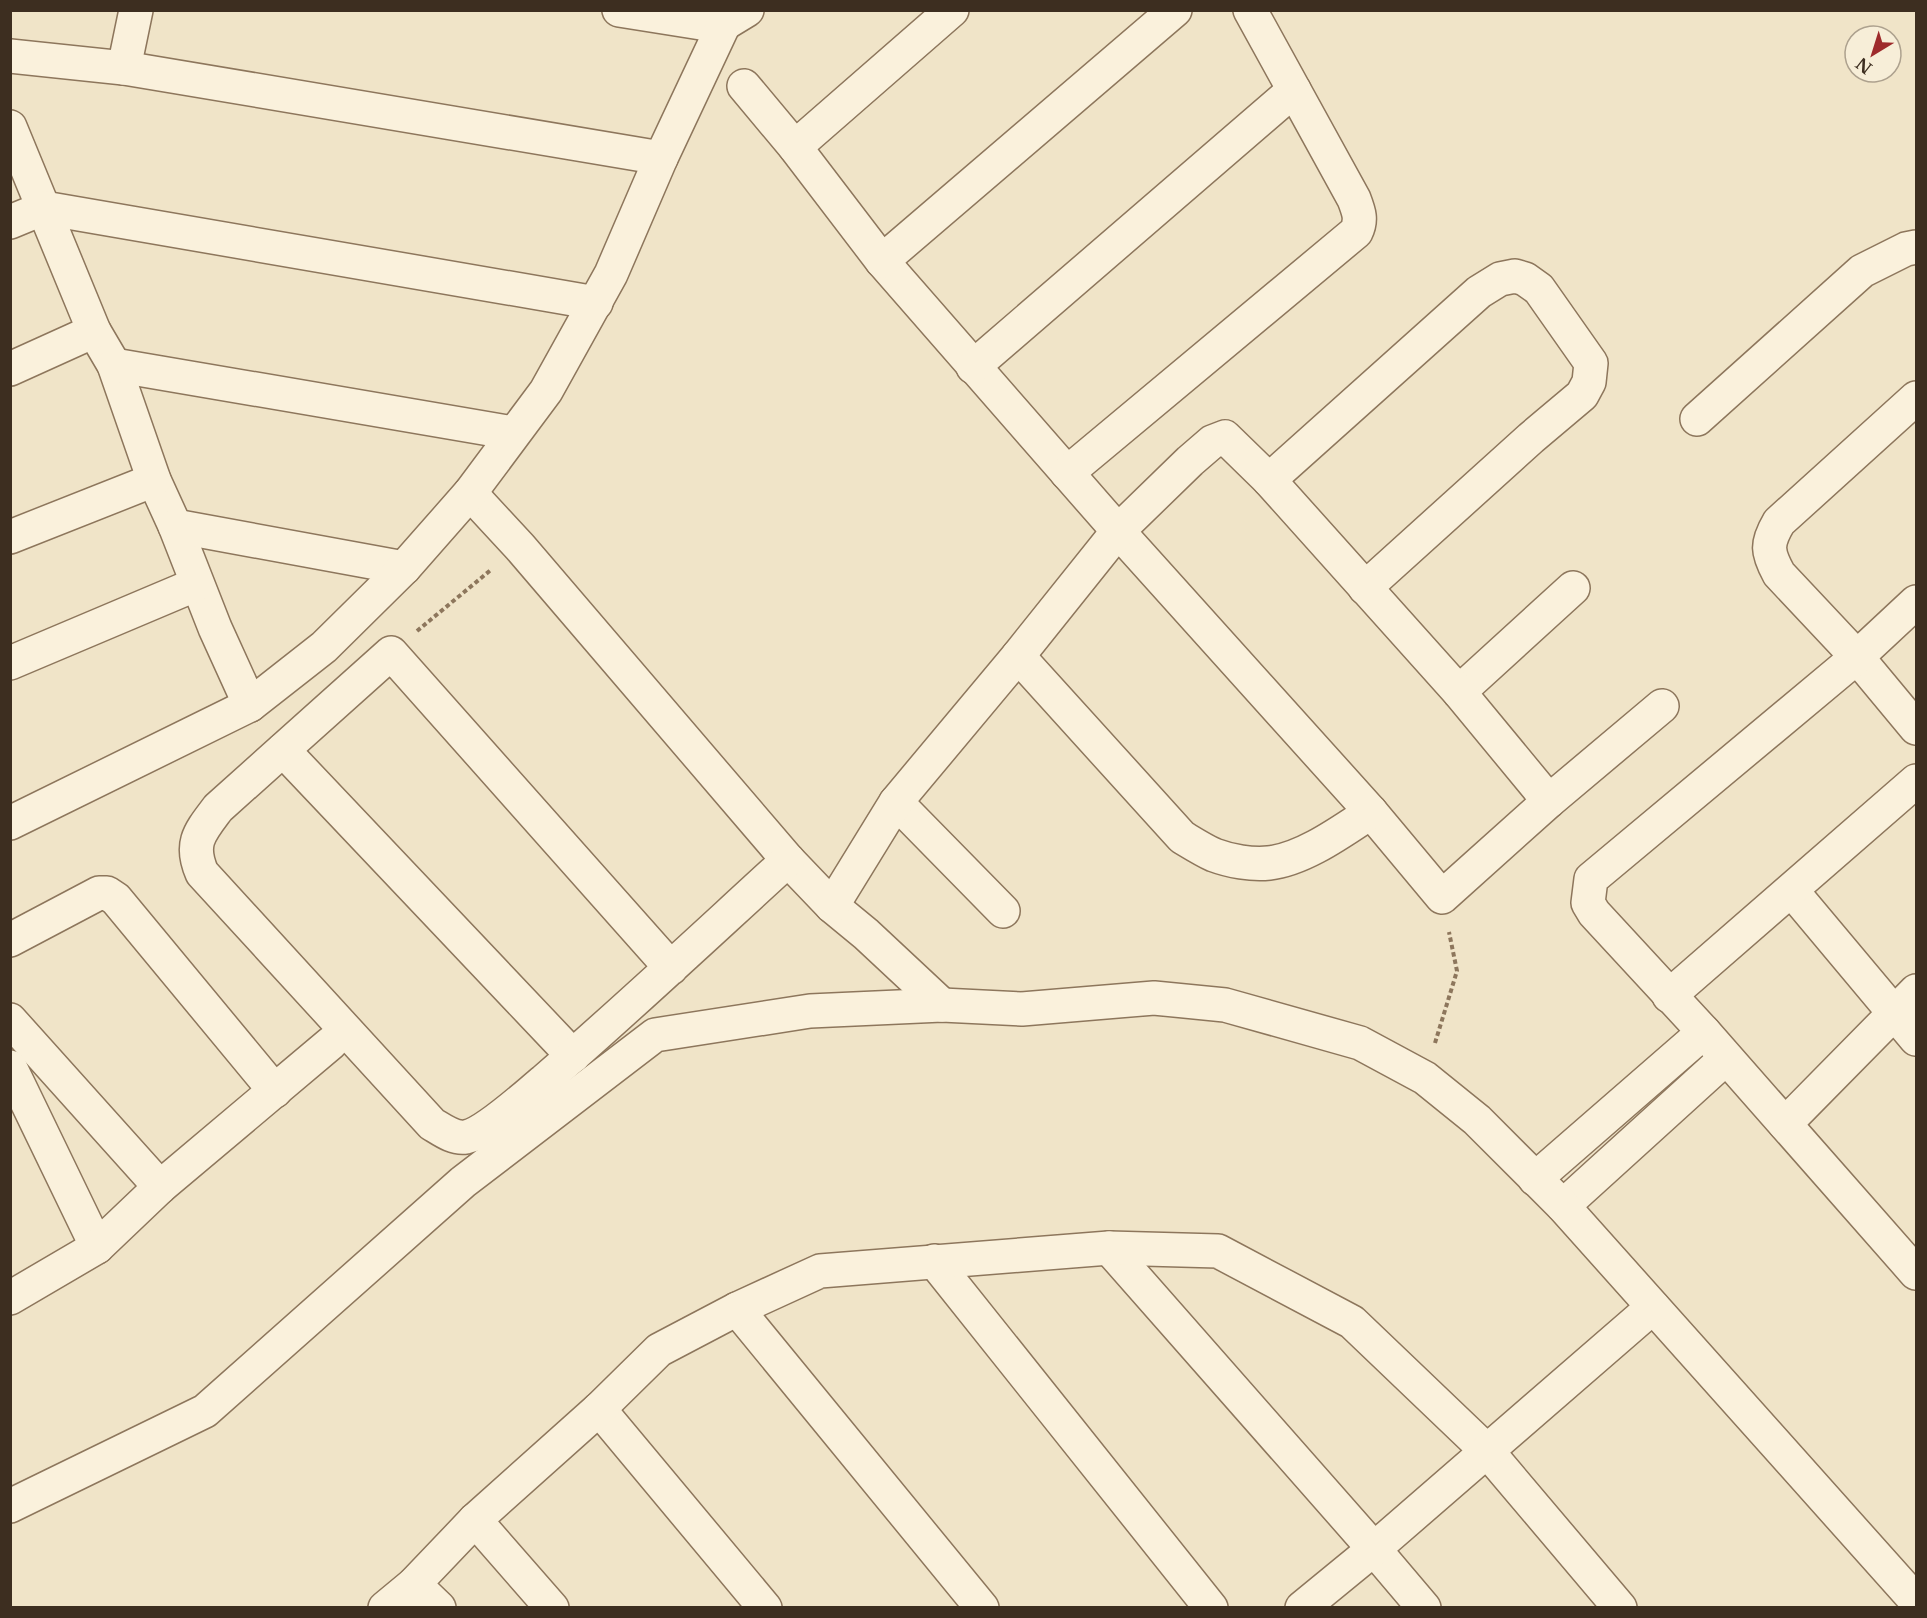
<svg xmlns="http://www.w3.org/2000/svg" width="1927" height="1618" font-family="'Libre Baskerville',serif">
	<style>
		.lines { fill: none; stroke-linecap: round; stroke-linejoin: round }
		.minor-casing { stroke: #8d765c; stroke-width: 36 }
		.path { stroke: #8d765c; stroke-width: 4; stroke-dasharray: 4.5 3; stroke-linecap: butt }
		.minor { stroke: #faf1dc; stroke-width: 33 }
	</style>
	<rect width="100%" height="100%" fill="#f0e4c8"/>
	<g class="lines">
		<g class="minor-casing">
			<g id="minor">
				<polyline points="619,10 701,23 724,24 747,10"/>
				<polyline points="10,56 124,68 661,158"/>
				<polyline points="124,68 136,10"/>
				<polyline points="744,86 795,147 882,261 1118,531 1371,812 1442,897 1549,801 1662,706"/>
				<polyline points="10,127 94,331 114,365 154,480 175,526 215,628 250,705"/>
				<polyline points="795,147 952,10"/>
				<polyline points="10,222 44,208 596,303"/>
				<polyline points="882,261 1175,10"/>
				<polyline points="114,365 513,433"/>
				<polyline points="973,367 1294,90"/>
				<polyline points="10,369 94,331"/>
				<path d="M1916,398L1779,522C1766,544 1767,552 1779,574L1857,657L1916,728"/>
				<polyline points="1697,419 1862,271 1906,249 1916,247"/>
				<path d="M1067,473L1356,232C1362,220 1359,212 1354,199L1250,10"/>
				<polyline points="1269,480 1479,292 1500,279 1515,276 1525,279 1539,289 1591,363 1589,382 1582,395 1531,438 1365,588"/>
				<polyline points="470,493 520,547 788,860 832,906 866,934 942,1005"/>
				<polyline points="175,526 404,568"/>
				<polyline points="10,537 154,480"/>
				<polyline points="1916,602 1857,657 1591,879 1588,903 1594,913 1704,1032 1916,1273"/>
				<path d="M1018,656L1182,837C1192,843 1203,850 1214,855C1230,861 1252,865 1269,863C1304,859 1342,831 1371,812"/>
				<polyline points="10,663 197,584"/>
				<polyline points="1459,692 1573,588"/>
				<polyline points="283,750 573,1056"/>
				<polyline points="896,802 1003,911"/>
				<polyline points="10,823 250,705 324,647 404,568 470,493 546,391 611,274 661,158 724,24"/>
				<polyline points="1792,891 1916,1039"/>
				<polyline points="832,906 896,802 1018,656 1118,531 1190,461 1212,442 1225,437 1269,480 1459,692 1549,801"/>
				<polyline points="10,940 99,893 107,893 116,899 275,1091"/>
				<path d="M671,968L391,653L218,808C200,832 189,843 202,873L432,1124C442,1130 454,1139 466,1137C486,1133 528,1094 544,1081C627,1009 707,934 788,860"/>
				<polyline points="1669,996 1916,781"/>
				<polyline points="10,1020 160,1187"/>
				<polyline points="10,1067 97,1247"/>
				<polyline points="1785,1124 1916,991"/>
				<polyline points="1535,1179 1704,1032"/>
				<polyline points="1563,1206 1726,1058"/>
				<polyline points="1109,1248 1374,1549 1424,1608"/>
				<polyline points="934,1261 1211,1608"/>
				<polyline points="10,1298 97,1247 160,1187 331,1043"/>
				<polyline points="737,1309 982,1608"/>
				<polyline points="599,1409 765,1608"/>
				<polyline points="10,1506 205,1411 463,1182 655,1035 810,1011 942,1005 1022,1009 1154,998 1225,1005 1360,1043 1425,1078 1477,1120 1563,1206 1916,1601"/>
				<polyline points="475,1520 552,1608"/>
				<polyline points="414,1584 439,1608"/>
				<polyline points="385,1608 414,1584 475,1520 599,1409 659,1350 737,1309 820,1271 1109,1248 1218,1251 1352,1322 1488,1452 1620,1608"/>
				<polyline points="1302,1608 1374,1549 1653,1307"/>
			</g>
		</g>
		<g class="path">
			<polyline points="417,631 492,569"/>
			<polyline points="1435,1043 1457,971 1449,932"/>
		</g>
		<use href="#minor" class="minor"/>
	</g>
	<rect width="1927" height="1618" fill="none" stroke="#3d2e20" stroke-width="24"/>
	<g transform="translate(1873 54) rotate(218)"><circle r="28" fill="#f7eed8" stroke="#ada18e" stroke-width="1.5"/>
	<path d="M0-4.5L10 22L0 15L-10 22Z" fill="#9e2a2b"/>
	<text y="-9" font-size="16" font-weight="bold" text-anchor="middle" fill="#3d2e20">N</text>
	</g>
</svg>
